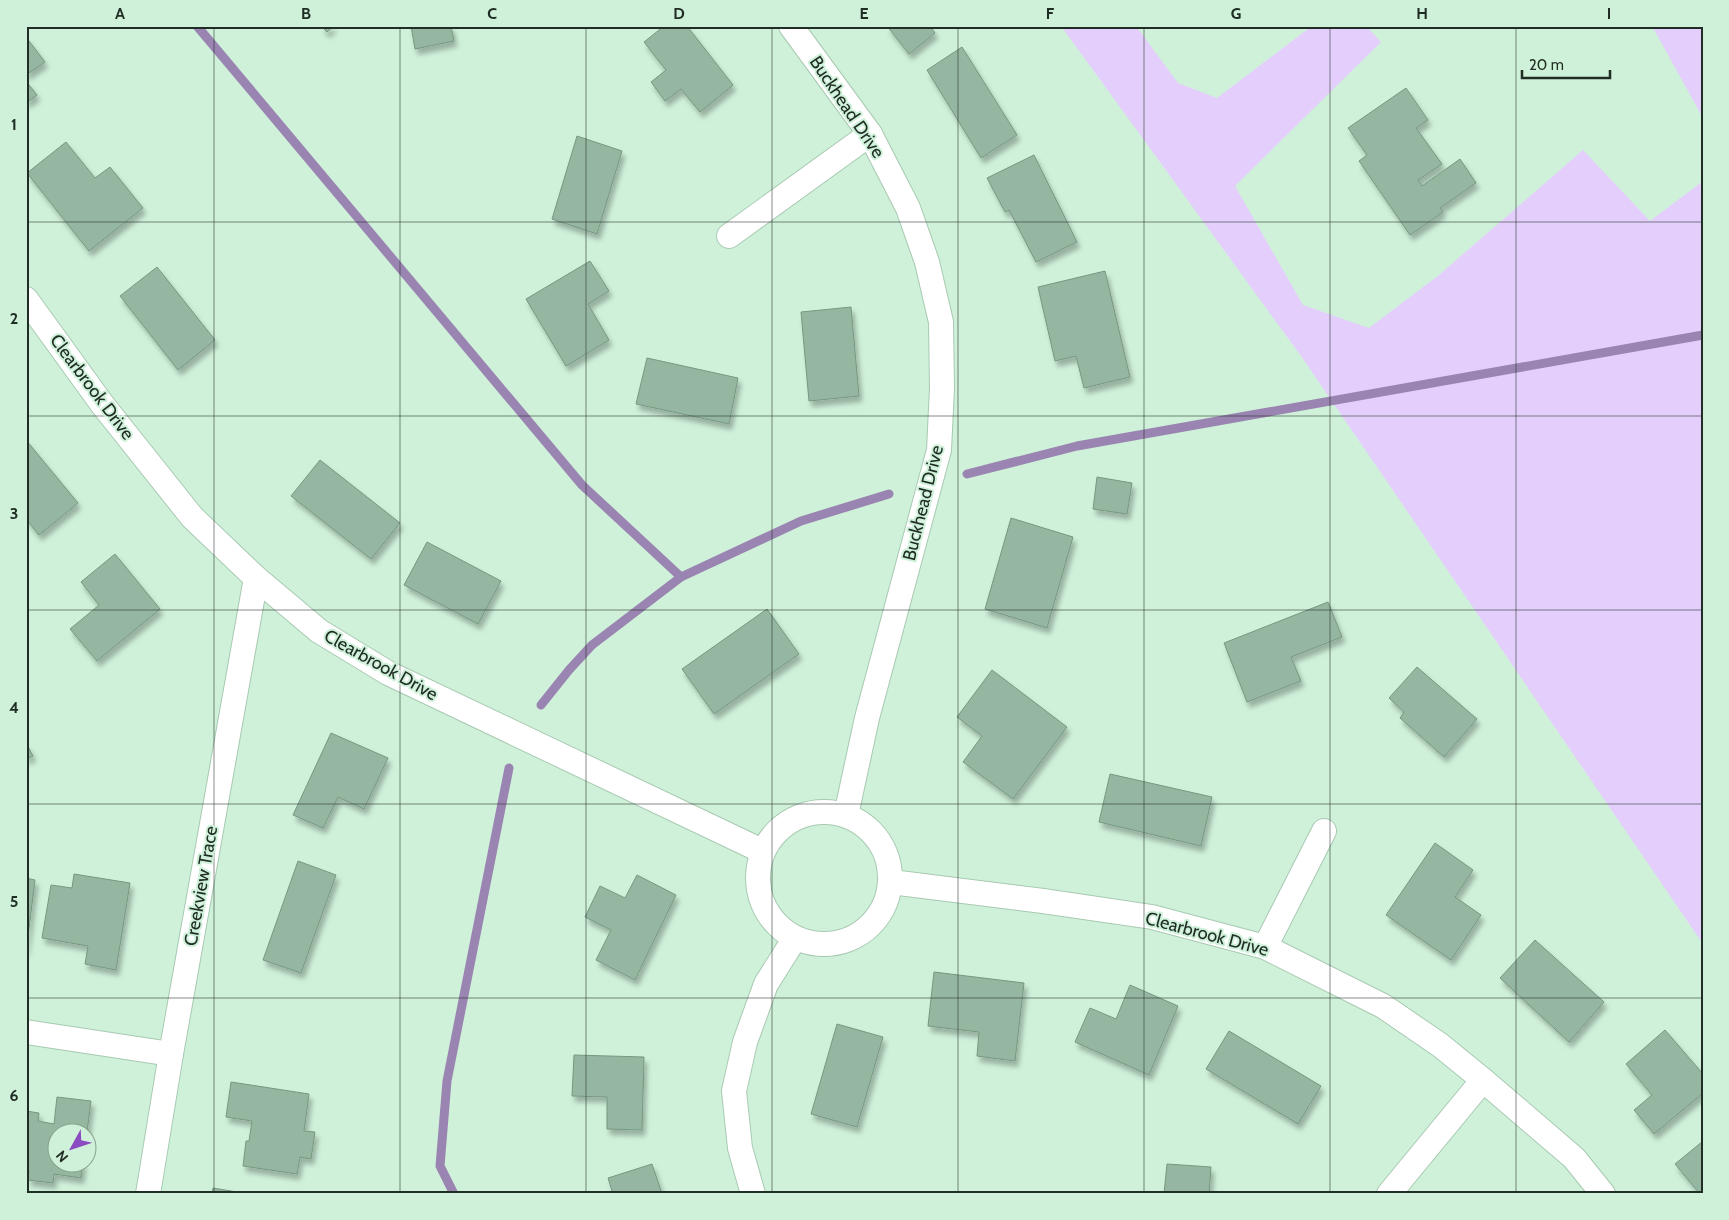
<svg xmlns="http://www.w3.org/2000/svg" width="1729" height="1220" font-family="Cabin,sans-serif">
	<style>
		.green { fill: #e4cffc }
		.lines { fill: none; stroke-linecap: round; stroke-linejoin: round }
		.stream { stroke: #9a84b1; stroke-width: 9 }
		.building { fill: #95b6a0; stroke: #779781; filter: url(#shadow) }
		.minor-casing { stroke: #a8c9b2; stroke-width: 26 }
		.minor { stroke: #fff; stroke-width: 24 }
		.grid { fill: none; stroke: #202d24; stroke-width: 1; stroke-opacity: 0.55 }
		.labels { text-anchor: middle; stroke-width: 4; stroke-linejoin: round; paint-order: stroke }
		.street-label { font-size: 18px; fill: #202d24; stroke: #cff1da }
		.neatline { fill: none; stroke: #202d24; stroke-width: 2 }
		.grid-label { font-size: 16px; text-anchor: middle; font-weight: bold; fill: #202d24 }
	</style>
	<defs>
		<filter id="shadow"><feDropShadow dx="3" dy="5.5" stdDeviation="2.5" flood-color="#0004"/></filter>
	</defs>
	<rect width="100%" height="100%" fill="#cff1da"/>
	<g class="green">
		<polygon points="1061,26 1136,26 1178,83 1217,98 1312,26 1366,26 1381,42 1235,186 1303,305 1369,328 1439,275 1583,150 1650,221 1703,181 1703,944 1301,356"/>
		<polygon points="1652,26 1703,26 1703,118"/>
	</g>
	<g class="lines">
		<g class="stream">
			<polyline points="197,26 582,485 681,577"/>
			<polyline points="967,474 1077,446 1703,335"/>
			<polyline points="541,705 569,670 592,645 681,577 801,521 889,494"/>
			<polyline points="454,1194 440,1166 447,1081 509,768"/>
		</g>
	</g>
	<g class="building">
		<polygon points="321,26 334,26 327,32"/>
		<polygon points="411,26 451,26 454,41 415,49"/>
		<polygon points="664,26 687,26 733,85 700,112 681,89 665,101 651,82 666,70 644,42"/>
		<polygon points="887,26 930,26 935,33 909,54"/>
		<polygon points="26,37 45,62 26,75"/>
		<polygon points="962,47 1017,135 981,158 927,70"/>
		<polygon points="26,81 37,95 26,103"/>
		<polygon points="1406,88 1428,120 1416,128 1442,164 1418,180 1422,186 1460,159 1476,183 1440,208 1443,212 1410,235 1359,161 1367,155 1348,128"/>
		<polygon points="577,136 622,151 597,234 552,219"/>
		<polygon points="66,142 95,178 110,167 143,208 89,251 27,173"/>
		<polygon points="1034,155 1077,242 1036,262 1009,210 1005,212 987,178"/>
		<polygon points="590,261 609,291 588,304 609,340 566,366 526,299"/>
		<polygon points="157,267 215,340 178,370 120,296"/>
		<polygon points="1105,271 1130,377 1084,388 1076,356 1055,361 1038,287"/>
		<polygon points="851,307 859,396 809,401 801,312"/>
		<polygon points="647,358 738,378 729,424 636,404"/>
		<polygon points="26,440 78,503 39,535 26,519"/>
		<polygon points="320,460 400,523 371,559 291,496"/>
		<polygon points="1097,477 1132,483 1127,514 1093,509"/>
		<polygon points="1011,518 1073,537 1047,628 985,609"/>
		<polygon points="427,542 501,581 478,624 404,585"/>
		<polygon points="115,554 160,609 97,661 70,629 99,605 81,582"/>
		<polygon points="1328,602 1342,637 1291,657 1301,681 1247,702 1224,643"/>
		<polygon points="767,609 799,654 714,714 682,669"/>
		<polygon points="1417,667 1477,719 1444,757 1400,718 1404,712 1389,698"/>
		<polygon points="992,670 1067,727 1013,799 963,762 982,736 957,717"/>
		<polygon points="331,733 388,758 364,809 338,797 323,828 293,815"/>
		<polygon points="26,743 33,756 26,759"/>
		<polygon points="1110,774 1212,797 1201,846 1099,822"/>
		<polygon points="1435,843 1473,870 1455,897 1481,915 1451,960 1386,915"/>
		<polygon points="298,861 336,875 301,973 263,960"/>
		<polygon points="74,874 130,883 116,970 85,964 88,946 42,938 51,885 72,888"/>
		<polygon points="637,875 676,895 635,980 596,960 611,930 585,917 600,886 625,898"/>
		<polygon points="26,878 35,880 26,952"/>
		<polygon points="1535,940 1604,1002 1569,1042 1500,978"/>
		<polygon points="934,972 1024,983 1015,1061 977,1056 979,1032 928,1026"/>
		<polygon points="1130,985 1178,1006 1149,1075 1075,1042 1090,1008 1116,1019"/>
		<polygon points="837,1024 883,1037 857,1127 811,1114"/>
		<polygon points="1665,1030 1703,1074 1703,1093 1654,1134 1634,1110 1652,1095 1626,1064"/>
		<polygon points="1229,1031 1321,1086 1298,1124 1206,1069"/>
		<polygon points="574,1055 644,1057 642,1130 607,1129 607,1097 572,1096"/>
		<polygon points="231,1082 309,1094 304,1131 315,1132 311,1159 300,1157 297,1174 243,1166 246,1141 249,1141 252,1121 226,1117"/>
		<polygon points="57,1097 91,1101 87,1132 58,1132 58,1162 83,1162 81,1178 54,1174 53,1183 28,1180 29,1171 26,1171 26,1111 39,1113 38,1121 54,1124"/>
		<polygon points="1703,1141 1703,1194 1700,1194 1675,1164"/>
		<polygon points="652,1164 662,1194 613,1194 608,1178"/>
		<polygon points="1167,1164 1211,1167 1209,1194 1164,1194"/>
		<polygon points="213,1188 243,1193 250,1194 212,1194"/>
	</g>
	<g class="lines">
		<g class="minor-casing">
			<g id="minor">
				<polyline points="791,26 870,134 908,208 927,262 941,322 942,388 939,450 867,718 846,815"/>
				<polyline points="729,236 870,134"/>
				<polyline points="26,299 102,404 192,517 256,578 319,631 388,673 762,851"/>
				<circle cx="824" cy="878" r="66"/>
				<polyline points="891,882 1043,901 1152,917 1265,947 1383,1006 1440,1045 1483,1080 1574,1158 1603,1194"/>
				<polyline points="1265,947 1324,831"/>
				<polyline points="26,1032 171,1054"/>
				<polyline points="148,1194 171,1054 256,578"/>
				<polyline points="753,1194 740,1148 734,1091 745,1042 766,984 795,938"/>
				<polyline points="1389,1194 1483,1080"/>
			</g>
		</g>
		<use href="#minor" class="minor"/>
	</g>
	<path class="grid" d="M214,26V1194M400,26V1194M586,26V1194M772,26V1194M958,26V1194M1144,26V1194M1330,26V1194M1516,26V1194M26,222H1703M26,416H1703M26,610H1703M26,804H1703M26,998H1703"/>
	<g class="labels">
		<g class="street-label">
			<text transform="translate(847 107) rotate(56)" y="6">Buckhead Drive</text>
			<text transform="translate(92 387) rotate(53)" y="6">Clearbrook Drive</text>
			<text transform="translate(923 503) rotate(-76)" y="6">Buckhead Drive</text>
			<text transform="translate(381 665) rotate(29)" y="6">Clearbrook Drive</text>
			<text transform="translate(201 886) rotate(-80)" y="6">Creekview Trace</text>
			<text transform="translate(1207 934) rotate(15)" y="6">Clearbrook Drive</text>
		</g>
	</g>
	<rect width="1729" height="1220" fill="none" stroke="#cff1da" stroke-width="55"/>
	<g transform="translate(72 1148) rotate(230)"><circle r="24" fill="#cff1da" stroke="#89a391"/>
	<path d="M0-4L9 19L0 12L-9 19Z" fill="#8b4bc1"/>
	<text y="-8" font-size="14" font-weight="bold" text-anchor="middle" fill="#202d24">N</text>
	</g>
	<path d="M1522 70v8h88v-8" fill="none" stroke="#202d24" stroke-width="2.5"/>
	<text x="1529" y="70" font-size="15" fill="#202d24" stroke="#cff1da" stroke-width="4" paint-order="stroke">20 m</text>
	<rect x="28" y="28" width="1674" height="1164" class="neatline"/>
	<g class="grid-label">
		<text x="120" y="19">A</text>
		<text x="306" y="19">B</text>
		<text x="492" y="19">C</text>
		<text x="679" y="19">D</text>
		<text x="864" y="19">E</text>
		<text x="1050" y="19">F</text>
		<text x="1236" y="19">G</text>
		<text x="1422" y="19">H</text>
		<text x="1609" y="19">I</text>
		<text x="14" y="130">1</text>
		<text x="14" y="324">2</text>
		<text x="14" y="519">3</text>
		<text x="14" y="713">4</text>
		<text x="14" y="907">5</text>
		<text x="14" y="1101">6</text>
	</g>
</svg>
